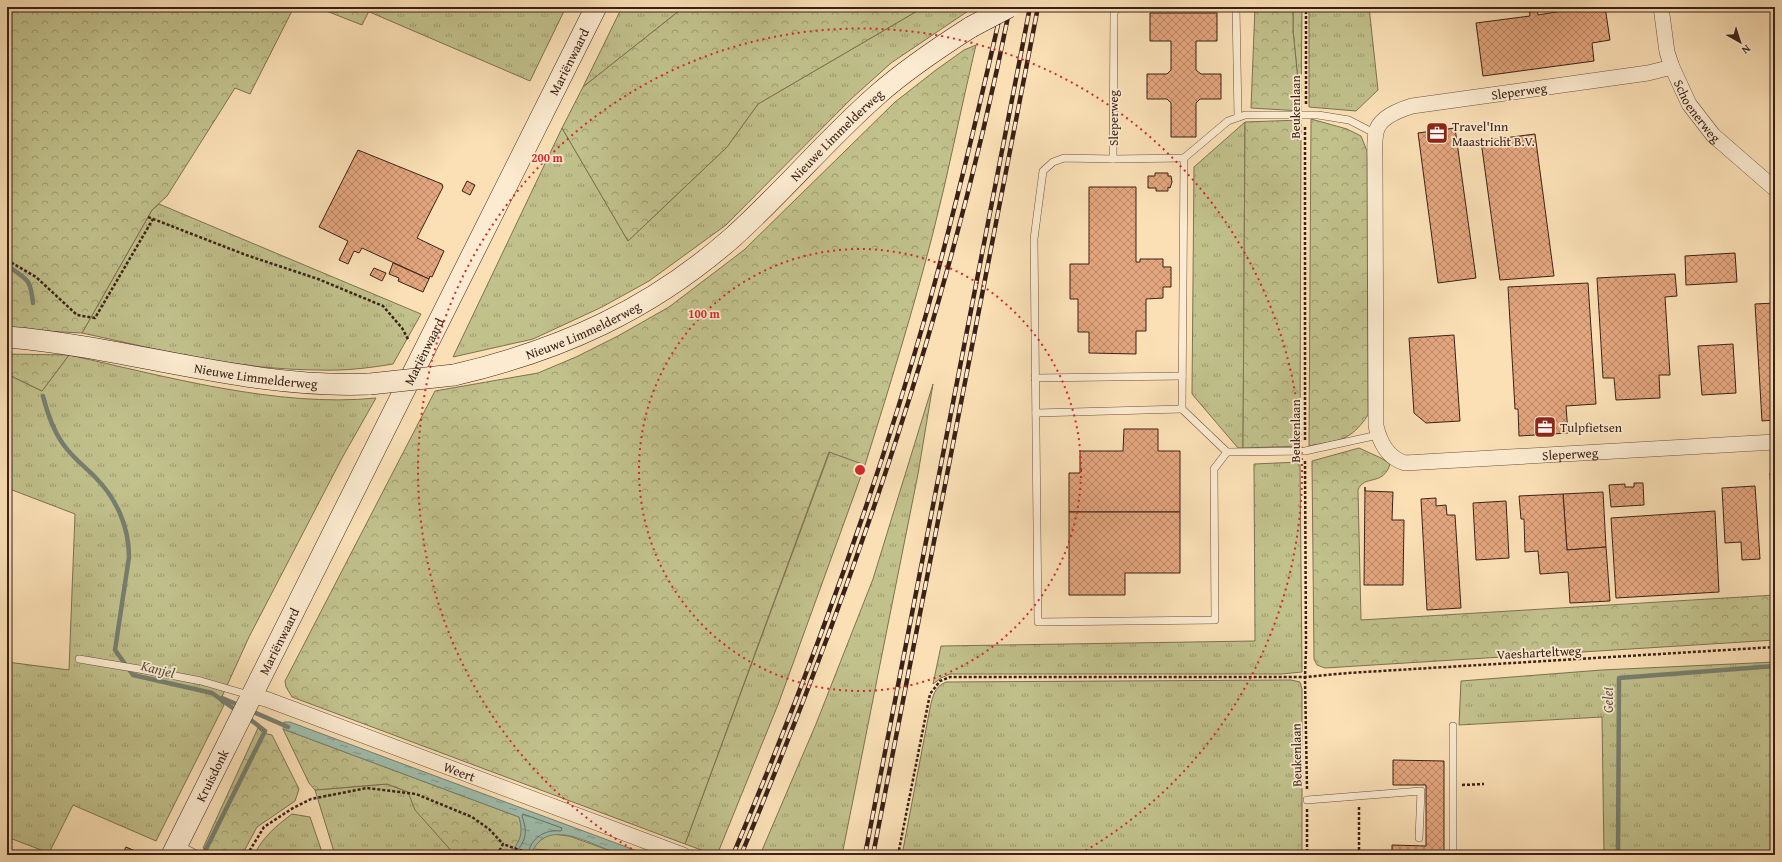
<svg xmlns="http://www.w3.org/2000/svg" width="1782" height="862" font-family="'Gentium Book Plus',serif">
	<style>
		.grass { fill: url(#grass-tufts); stroke: #7e7152 }
		.forest { fill: url(#forest-crowns); stroke: #7e7152 }
		.water { fill: url(#water-ripples); stroke: #777f70 }
		.lines { fill: none; stroke-linecap: round; stroke-linejoin: round }
		.shore { stroke: #6d6f62; stroke-width: 1 }
		.stream { stroke: #777f70; stroke-width: 4.5 }
		.building { fill: url(#building-cross-hatch); stroke: #3b2117 }
		.lane-casing { stroke: #6b513f; stroke-width: 8 }
		.street-casing { stroke: #6b513f; stroke-width: 16 }
		.secondary-casing { stroke: #3b2117; stroke-width: 22 }
		.path { stroke: #3b2117; stroke-width: 2.5; stroke-dasharray: 3 2; stroke-linecap: butt }
		.lane { stroke: #fcebd0; stroke-width: 7 }
		.street { stroke: #fcebd0; stroke-width: 15 }
		.secondary { stroke: #fcebd0; stroke-width: 21 }
		.rail-casing { stroke: #3b2117; stroke-width: 4.5 }
		.rail { stroke: #fcebd0; stroke-width: 3; stroke-dasharray: 9; stroke-linecap: butt }
		.secondary-bridge-casing { stroke: #3b2117; stroke-width: 22; stroke-linecap: butt }
		.secondary-bridge { stroke: #fcebd0; stroke-width: 21 }
		.ring { fill: none; stroke: #d62828; stroke-width: 2; stroke-dasharray: 2 4 }
		.labels { text-anchor: middle; stroke-width: 3.5; stroke-linejoin: round; paint-order: stroke }
		.street-label { font-size: 13px; fill: #3b2117; stroke: #fcebd0 }
		.poi-label { font-size: 13px; fill: #3b2117; stroke: #fcebd0; text-anchor: start }
		.water-label { font-size: 14px; font-style: italic; fill: #595044; stroke: #fcebd0 }
		.centre { fill: #d62828; stroke: #fcebd0; stroke-width: 2 }
		.ring-label { font-size: 12px; text-anchor: middle; font-weight: bold; fill: #d62828; stroke: #fcebd0; stroke-width: 3.5; stroke-linejoin: round; paint-order: stroke }
	</style>
	<defs>
		<pattern id="grass-tufts" width="24" height="20" patternUnits="userSpaceOnUse"><rect width="24" height="20" fill="#c1c18c"/><path d="M3 7l-1-3M5 7V3M7 7l1-3M15 17l-1-3M17 17v-4M19 17l1-3" fill="none" stroke="#9e9c71"/></pattern>
		<pattern id="forest-crowns" width="20" height="18" patternUnits="userSpaceOnUse"><rect width="20" height="18" fill="#c1c18c"/><path d="M2 6a3 3 0 1 1 6 0M12 15a3 3 0 1 1 6 0" fill="none" stroke="#9e9c71"/></pattern>
		<pattern id="water-ripples" width="26" height="14" patternUnits="userSpaceOnUse"><rect width="26" height="14" fill="#9fbdac"/><path d="M2 4q2-2 4 0t4 0M15 11q2-2 4 0t4 0" fill="none" stroke="#83998b"/></pattern>
		<pattern id="building-cross-hatch" width="8" height="8" patternUnits="userSpaceOnUse"><rect width="8" height="8" fill="#e4a67e"/><path d="M0 0l8 8M0 8l8-8" fill="none" stroke="#ba8766"/></pattern>
	</defs>
	<rect width="100%" height="100%" fill="#fbe0b6"/>
	<filter id="stains"><feTurbulence type="fractalNoise" baseFrequency=".005" numOctaves="4"/><feColorMatrix values="0 0 0 0 .2 0 0 0 0 .09 0 0 0 0 .02 0 0 0 .5 -.17"/></filter>
	<radialGradient id="worn" r=".72"><stop offset=".6" stop-color="#630" stop-opacity="0"/><stop offset="1" stop-color="#630" stop-opacity=".3"/></radialGradient>
	<g class="grass">
		<polygon points="358,7 566,7 530,81"/>
		<polygon points="622,7 684,7 583,87"/>
		<polygon points="924,7 974,7 891,63 851,99 726,225 649,281 602,307 533,339 453,357 562,128 628,241 727,147 758,104"/>
		<polygon points="1293,7 1302,7 1301,111 1293,30"/>
		<polygon points="1309,7 1369,7 1378,90 1356,111 1309,107"/>
		<polygon points="1245,122 1243,448 1238,448 1192,394 1194,167"/>
		<path d="M159,204L421,314L393,364C369,368 344,371 320,370C239,370 160,350 82,333L152,210Z"/>
		<path d="M69,355C164,376 278,408 376,398L342,458L249,637L220,701L224,705L156,841L73,805L49,853L7,837V662L69,670L75,514L7,488V374L42,391Z"/>
		<polygon points="933,384 918,474 842,855 760,855 816,724 873,579"/>
		<polygon points="830,451 865,465 779,702 717,855 715,855 685,844"/>
		<polygon points="1300,462 1302,672 1282,674 950,674 941,678 933,684 941,646 1255,641 1254,464"/>
		<polygon points="1775,662 1775,855 1604,855 1602,717 1459,725 1461,681 1602,670"/>
		<path d="M1291,680L1300,682L1302,689V855H902L930,708C933,696 934,687 946,682Z"/>
		<polygon points="387,784 408,792 416,810 455,855 335,855 315,790"/>
		<path d="M292,814L310,817L323,855H254C263,837 276,826 292,814Z"/>
		<path d="M553,834L569,836L622,855H563L547,850L533,849C537,840 545,837 553,834Z"/>
	</g>
	<g class="forest">
		<polygon points="7,7 294,7 250,94 235,88 167,196 152,210 82,333 7,329"/>
		<polygon points="316,7 358,7 369,11 362,25"/>
		<polygon points="684,7 924,7 758,104 727,147 628,241 562,128 583,87"/>
		<polygon points="1255,7 1293,7 1293,30 1301,111 1251,108"/>
		<path d="M976,45C961,107 949,171 933,233C913,311 889,388 865,465L829,452L685,844L292,697L286,687L285,681L435,391L538,373L576,357L618,336L669,307L744,250L895,102L936,70L964,50Z"/>
		<path d="M1311,119L1347,129L1361,136L1367,151L1368,415C1350,442 1339,440 1309,446Z"/>
		<polygon points="1301,120 1300,446 1243,448 1245,122"/>
		<polygon points="7,354 69,355 42,391 7,374"/>
		<path d="M1359,448L1381,458L1390,464C1383,487 1364,474 1358,490L1361,620L1775,595V640L1325,668L1317,665L1314,659L1312,461Z"/>
		<polygon points="258,728 263,733 272,735 299,789 295,801 257,827 242,855 216,855 203,848"/>
		<path d="M283,729L519,817C524,835 521,840 509,855H455L415,810L408,792L387,784L315,790L309,783Z"/>
	</g>
	<path class="water" d="M284,722H290L648,855C640,855 629,857 620,854C592,846 546,814 531,855H509C520,841 524,834 519,817L283,729Z"/>
	<g class="lines">
		<path class="shore" d="M514,855C526,840 528,834 522,816L523,814L562,828L561,831C545,829 530,838 528,855"/>
		<g class="stream">
			<path d="M7,265C27,281 30,276 33,303"/>
			<path d="M43,396C47,412 53,430 63,444C72,457 84,466 95,477C116,498 129,526 129,557L115,650L133,675L212,693L237,711"/>
			<polyline points="222,698 241,706"/>
			<polyline points="249,710 288,727"/>
			<polyline points="203,855 265,731 247,717"/>
			<polyline points="1618,855 1619,678 1775,666"/>
		</g>
	</g>
	<g class="building">
		<polygon points="1537,7 1538,15 1586,7 1605,7 1610,40 1592,43 1594,61 1483,76 1476,23 1530,16 1529,8"/>
		<polygon points="1150,13 1217,13 1217,41 1196,41 1196,70 1201,74 1221,74 1221,99 1200,99 1196,103 1196,137 1171,137 1171,103 1167,99 1147,99 1147,74 1167,74 1171,70 1171,41 1150,41"/>
		<polygon points="1455,128 1476,278 1438,283 1418,133"/>
		<polygon points="1535,134 1554,276 1500,280 1481,141"/>
		<polygon points="358,150 442,184 443,187 417,238 444,251 432,277 430,276 429,279 362,248 359,253 354,251 348,264 339,260 348,241 319,227"/>
		<polygon points="1155,173 1168,173 1168,176 1171,176 1172,182 1170,188 1168,187 1168,191 1156,191 1156,188 1148,188 1148,176 1155,176"/>
		<polygon points="467,181 475,185 470,195 462,191"/>
		<polygon points="1089,187 1136,187 1136,262 1140,262 1140,259 1163,259 1163,267 1171,267 1171,287 1163,287 1163,298 1146,299 1146,331 1136,331 1136,354 1089,353 1089,332 1078,332 1078,299 1070,299 1070,264 1089,264"/>
		<polygon points="1735,253 1737,282 1686,285 1685,256"/>
		<polygon points="393,263 429,279 423,292 398,281 399,278 389,274"/>
		<polygon points="374,268 386,273 382,281 370,275"/>
		<polygon points="1675,274 1677,296 1665,297 1670,375 1659,375 1660,398 1616,400 1614,378 1603,378 1597,278"/>
		<polygon points="1588,283 1596,404 1566,406 1568,433 1519,436 1518,409 1515,409 1508,287"/>
		<polygon points="1775,303 1775,420 1762,421 1755,304"/>
		<polygon points="1454,335 1460,421 1426,423 1414,413 1409,338"/>
		<polygon points="1733,344 1736,393 1702,395 1698,346"/>
		<polygon points="1124,429 1158,429 1158,451 1180,451 1180,512 1069,512 1069,473 1080,473 1080,451 1123,451"/>
		<polygon points="1775,472 1775,505 1772,505 1770,473"/>
		<polygon points="1634,483 1643,483 1644,505 1611,507 1609,485 1625,484 1625,487 1634,487"/>
		<polygon points="1755,486 1760,559 1742,560 1741,542 1725,543 1722,488"/>
		<polygon points="1365,487 1365,491 1393,492 1392,520 1404,520 1403,585 1364,585"/>
		<polygon points="1603,492 1606,547 1567,550 1563,494"/>
		<polygon points="1563,494 1567,550 1606,547 1610,601 1570,603 1568,572 1540,574 1538,551 1525,552 1524,519 1521,519 1519,496"/>
		<polygon points="1436,498 1436,506 1446,505 1447,515 1455,515 1461,608 1427,610 1421,499"/>
		<polygon points="1506,501 1509,558 1476,560 1473,503"/>
		<polygon points="1715,511 1719,592 1616,598 1611,518"/>
		<polygon points="1069,512 1180,512 1180,573 1125,573 1125,595 1069,595"/>
		<polygon points="1393,760 1444,761 1444,855 1392,855 1392,845 1426,846 1426,785 1393,785"/>
		<polygon points="126,847 144,855 122,855"/>
	</g>
	<g class="lines">
		<g class="lane-casing">
			<g id="lane">
				<polyline points="1117,7 1114,13 1113,159 1184,158"/>
				<polyline points="1236,7 1238,117"/>
				<polyline points="1376,134 1349,120 1318,115 1245,115 1228,121 1184,158 1182,409 1227,452 1305,451 1378,435"/>
				<polyline points="1113,159 1064,158 1053,162 1043,171 1034,239 1038,622 1215,620 1214,469 1227,452"/>
				<polyline points="1035,378 1182,376"/>
				<polyline points="1036,413 1182,409"/>
				<polyline points="79,659 139,669 201,681 249,695"/>
				<polyline points="1453,726 1453,855"/>
				<polyline points="1307,800 1421,791 1419,838"/>
				<polyline points="179,845 198,855"/>
			</g>
		</g>
		<g class="street-casing">
			<g id="street">
				<path id="s1" d="M1661,7L1667,52L1672,67L1689,104L1713,135L1775,189"/>
				<path id="s2" d="M1672,67L1648,73L1412,106C1399,110 1378,118 1376,133C1374,142 1375,153 1375,162L1376,426C1380,443 1388,458 1405,463L1775,442"/>
				<path id="s3" d="M252,696L266,699L683,855"/>
			</g>
		</g>
		<g class="secondary-casing">
			<g id="secondary">
				<path id="s4" d="M7,337C129,347 246,389 370,384"/>
				<path id="s5" d="M454,375C561,350 650,310 733,237C783,192 826,140 876,96C905,70 938,48 971,27"/>
				<path id="s6" d="M172,855L596,7"/>
			</g>
		</g>
		<g class="path">
			<polyline points="1306,104 1306,7"/>
			<polyline points="148,217 246,255 318,279 383,306 402,328 409,341"/>
			<polyline points="7,260 36,277 77,315 95,318 153,219"/>
			<polyline points="1305,440 1305,125"/>
			<polyline points="1305,461 1306,649 1305,677 1307,790"/>
			<polyline points="1462,785 1484,784"/>
			<polyline points="1307,809 1307,855"/>
			<polyline points="247,855 264,827 293,808 311,799 367,788 416,794 472,817 489,829 503,844"/>
			<polyline points="497,855 503,844 533,855"/>
			<polyline points="898,855 930,694 940,681 950,677 1305,677 1348,673 1775,647"/>
			<polyline points="1359,855 1359,807"/>
		</g>
		<use href="#lane" class="lane"/>
		<use href="#street" class="street"/>
		<use href="#secondary" class="secondary"/>
		<g class="rail-casing">
			<g id="rail">
				<path d="M733,855C808,678 874,497 927,311C955,211 979,109 1002,7"/>
				<path d="M741,855C856,581 952,299 1010,7"/>
				<polyline points="865,855 1030,7"/>
				<polyline points="873,855 1038,7"/>
			</g>
		</g>
		<use href="#rail" class="rail"/>
		<g class="secondary-bridge-casing">
			<g id="secondary-bridge">
				<polyline points="971,27 1009,7"/>
				<polyline points="370,384 454,375"/>
			</g>
		</g>
		<use href="#secondary-bridge" class="secondary-bridge"/>
	</g>
	<g class="ring">
		<circle cx="860" cy="470" r="221"/>
		<path d="M642 855A442 442 0 1 1 1078 855"/>
	</g>
	<defs>
		<g id="office-square" transform="scale(1.15)"><rect x="-9" y="-9" width="18" height="18" rx="4" fill="#8f2418" stroke="#fcebd0"/><path d="M-6-3h4V-5.5h4V-3h4V5H-6ZM-1-4.5V-3h2v-1.5ZM-6 0V1H6V0Z" fill="#fff"/></g>
	</defs>
	<g fill-rule="evenodd">
		<use href="#office-square" x="1437" y="133"/>
		<use href="#office-square" x="1545" y="427"/>
	</g>
	<g class="labels">
		<g class="street-label">
			<text dy="5" stroke="none"><textPath href="#s6" startOffset="887">Mariënwaard</textPath></text>
			<text transform="translate(1519 91) rotate(-8)" y="5">Sleperweg</text>
			<text transform="translate(1295 107) rotate(-90)" y="5">Beukenlaan</text>
			<text dy="5" stroke="none"><textPath href="#s1" startOffset="112">Schoenerweg</textPath></text>
			<text transform="translate(1113 118) rotate(-90)" y="5">Sleperweg</text>
			<text dy="5" stroke="none"><textPath href="#s5" startOffset="460">Nieuwe Limmelderweg</textPath></text>
			<text dy="5" stroke="none"><textPath href="#s5" startOffset="137">Nieuwe Limmelderweg</textPath></text>
			<text dy="5" stroke="none"><textPath href="#s6" startOffset="563">Mariënwaard</textPath></text>
			<text dy="5" stroke="none"><textPath href="#s4" startOffset="252">Nieuwe Limmelderweg</textPath></text>
			<text transform="translate(1295 431) rotate(-90)" y="5">Beukenlaan</text>
			<text dy="5" stroke="none"><textPath href="#s2" startOffset="818">Sleperweg</textPath></text>
			<text dy="5" stroke="none"><textPath href="#s6" startOffset="239">Mariënwaard</textPath></text>
			<text transform="translate(1539 652) rotate(-3)" y="5">Vaesharteltweg</text>
			<text transform="translate(1296 755) rotate(-91)" y="5">Beukenlaan</text>
			<text dy="5" stroke="none"><textPath href="#s3" startOffset="221">Weert</textPath></text>
			<text dy="5" stroke="none"><textPath href="#s6" startOffset="89">Kruisdonk</textPath></text>
		</g>
		<g class="poi-label">
			<text x="1452" y="131">Travel'Inn<tspan x="1452" dy="15">Maastricht B.V.</tspan></text>
			<text x="1560" y="432">Tulpfietsen</text>
		</g>
		<g class="water-label">
			<text transform="translate(158 669) rotate(14)" y="5">Kanjel</text>
			<text transform="translate(1608 700) rotate(-90)" y="5">Gelei</text>
		</g>
	</g>
	<circle cx="860" cy="470" r="6" class="centre"/>
	<g class="ring-label">
		<text x="547" y="162">200 m</text>
		<text x="704" y="318">100 m</text>
	</g>
	<rect width="1782" height="862" fill="none" stroke="#fbe0b6" stroke-width="24"/>
	<rect x="8" y="8" width="1766" height="846" fill="none" stroke="#3b2117" stroke-width="2"/>
	<rect x="12" y="12" width="1758" height="838" fill="none" stroke="#3b2117"/>
	<g transform="translate(1740 42) rotate(141)" stroke="#fcebd0" stroke-width="3" paint-order="stroke">
	<path d="M0-3L7 15L0 10L-7 15Z" fill="#3b2117"/>
	<text y="-6" font-size="11" font-weight="bold" text-anchor="middle" fill="#3b2117">N</text>
	</g>
	<rect width="100%" height="100%" filter="url(#stains)"/>
	<rect width="100%" height="100%" fill="url(#worn)"/>
</svg>
